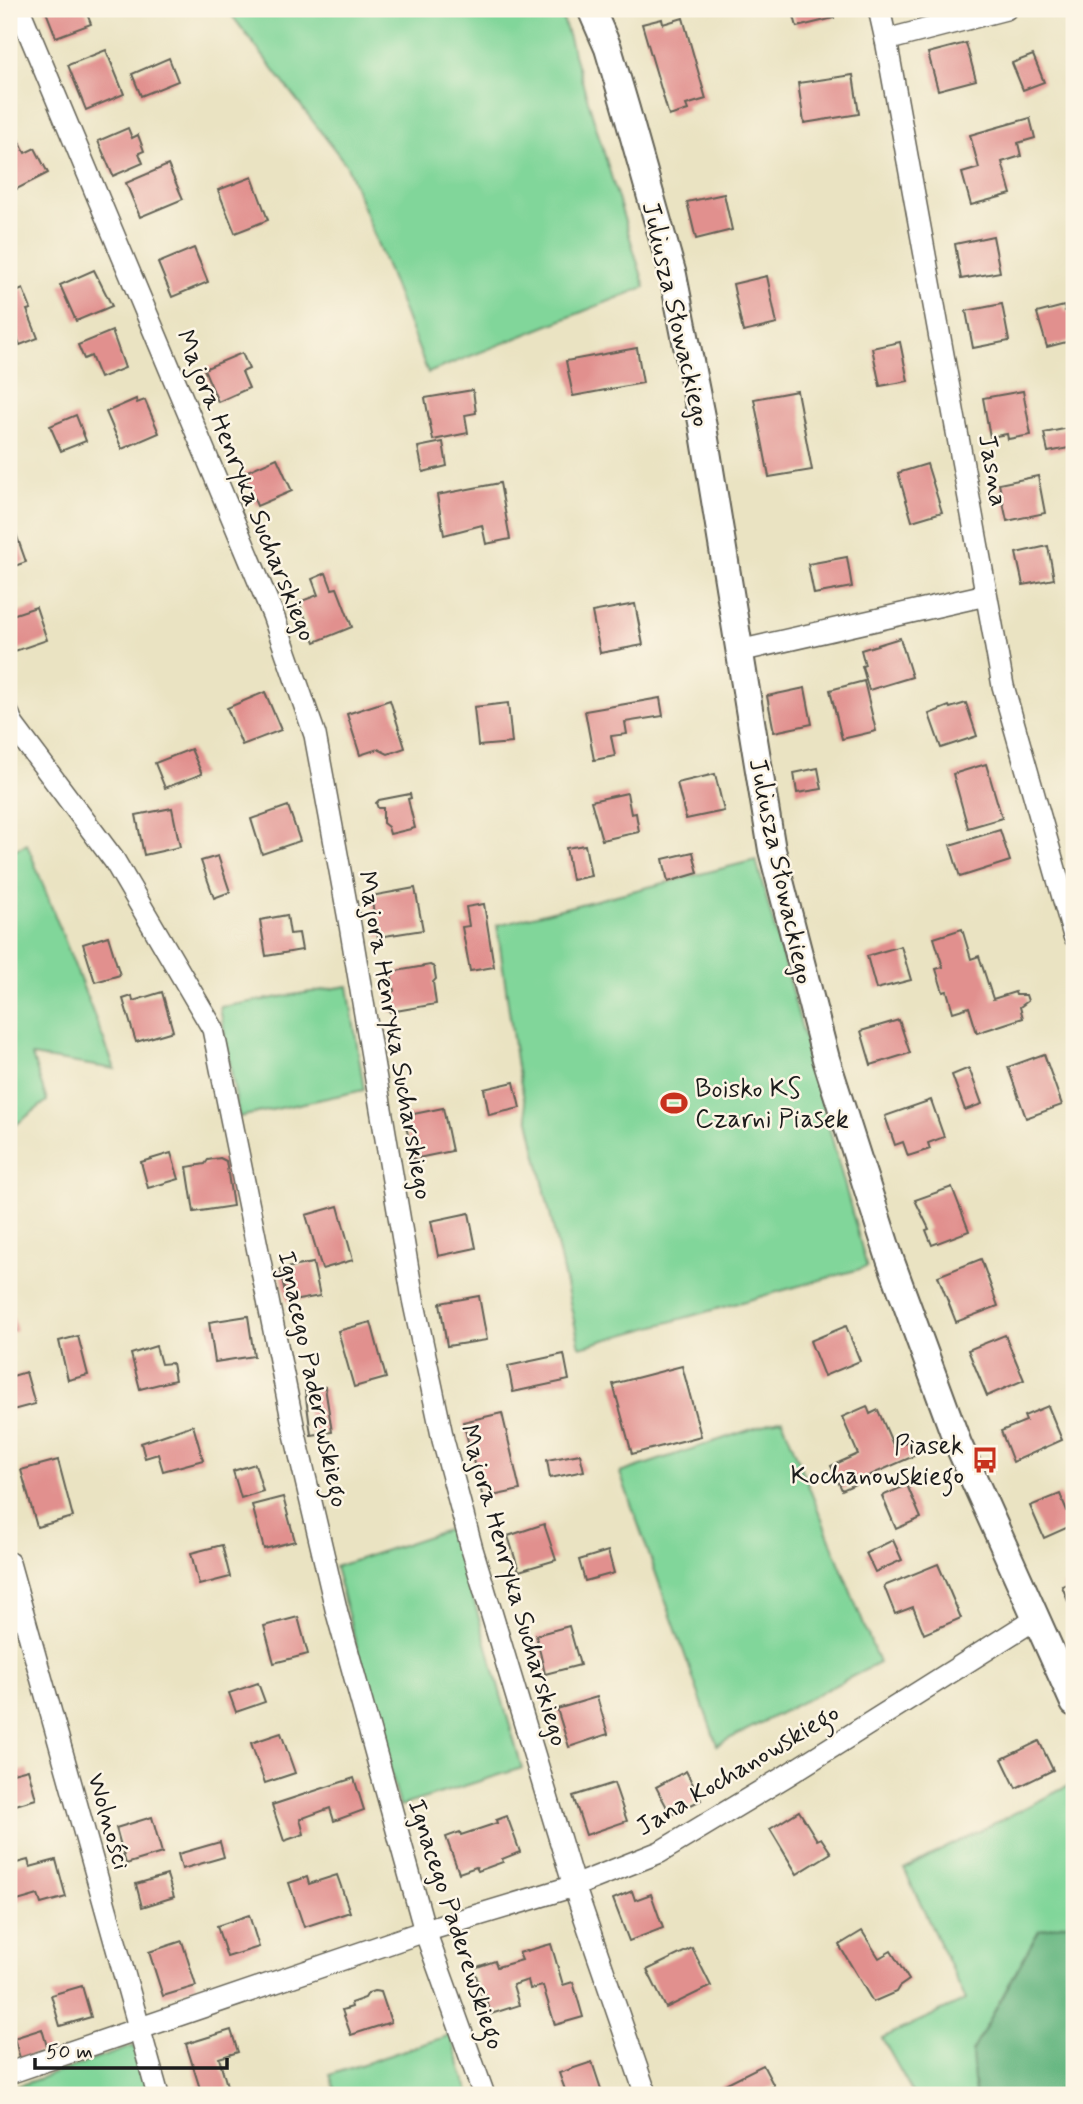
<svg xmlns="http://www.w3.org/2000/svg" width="1083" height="2104" font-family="Mynerve,sans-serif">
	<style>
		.green { fill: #81d69a; stroke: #4e795b; stroke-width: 2 }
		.forest { fill: #68b782; stroke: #426a4f; stroke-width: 2 }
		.building { fill: #e1908e }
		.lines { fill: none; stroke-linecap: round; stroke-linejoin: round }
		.minor-casing { stroke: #646256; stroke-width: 24 }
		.tertiary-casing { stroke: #646256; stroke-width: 30 }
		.minor { stroke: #fff; stroke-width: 21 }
		.tertiary { stroke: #fff; stroke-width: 26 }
		.labels { text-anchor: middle; stroke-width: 5; stroke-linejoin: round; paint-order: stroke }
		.street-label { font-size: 26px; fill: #1c1c1c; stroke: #fcf5e5 }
		.poi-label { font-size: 26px; fill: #1c1c1c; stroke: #fcf5e5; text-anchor: start }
	</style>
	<rect width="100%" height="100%" fill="#fcf5e5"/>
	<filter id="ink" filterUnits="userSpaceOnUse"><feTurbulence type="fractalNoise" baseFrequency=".0143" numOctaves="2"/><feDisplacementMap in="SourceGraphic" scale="14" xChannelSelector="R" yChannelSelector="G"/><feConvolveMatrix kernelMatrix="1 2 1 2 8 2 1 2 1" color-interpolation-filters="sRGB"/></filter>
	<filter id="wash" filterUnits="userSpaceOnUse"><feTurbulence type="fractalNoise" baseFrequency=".00686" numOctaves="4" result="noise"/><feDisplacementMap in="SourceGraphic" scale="28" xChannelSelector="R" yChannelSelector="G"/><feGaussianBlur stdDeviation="1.57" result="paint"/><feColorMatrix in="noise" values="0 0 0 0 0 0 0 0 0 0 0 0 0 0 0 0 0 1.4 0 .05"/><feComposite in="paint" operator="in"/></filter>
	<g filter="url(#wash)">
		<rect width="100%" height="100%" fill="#eae3c2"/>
		<g class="green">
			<polygon points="227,9 560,9 645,287 428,373 347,166"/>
			<polygon points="27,844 115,1069 32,1056 47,1101 9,1130 9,852"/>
			<polygon points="756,860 867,1267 580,1347 517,1067 497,925"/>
			<polygon points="348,986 364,1090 239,1117 220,1007"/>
			<polygon points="782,1419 879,1663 717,1745 620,1473"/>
			<polygon points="453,1528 522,1768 400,1806 335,1567"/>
			<polygon points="1074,1783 1074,1922 1039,1930 972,2052 975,2095 914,2095 882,2038 966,2000 904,1869"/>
			<polygon points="450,2035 470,2095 337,2095 330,2075"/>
			<polygon points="134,2046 150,2095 9,2095 9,2089"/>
		</g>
		<polygon class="forest" points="1074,1922 1074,2095 975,2095 972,2052 1039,1930"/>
		<g id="blocks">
			<g class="building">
				<polygon points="45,9 85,9 91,24 56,37"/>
				<polygon points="792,9 832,9 834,18 797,27"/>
				<polygon points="683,18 706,99 686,105 688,110 669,116 642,24 662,19 663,24"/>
				<polygon points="966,43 976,80 938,90 928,53"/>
				<polygon points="106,50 124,94 86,110 68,65"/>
				<polygon points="1033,55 1044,82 1023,90 1012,63"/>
				<polygon points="169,58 178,81 141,96 132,74"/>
				<polygon points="853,75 859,114 804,123 798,83"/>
				<polygon points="1030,118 1035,138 1018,143 1021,156 1002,162 1011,194 971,205 962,173 979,168 970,135"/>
				<polygon points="128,128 132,138 138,135 144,151 139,153 143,163 113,176 98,141"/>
				<polygon points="15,133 25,153 35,148 48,173 11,192 9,188 9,136"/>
				<polygon points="168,165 183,199 140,217 126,183"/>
				<polygon points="252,177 268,220 235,233 218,190"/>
				<polygon points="724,194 732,230 696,239 687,202"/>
				<polygon points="993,236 1000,272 961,279 955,244"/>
				<polygon points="194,248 208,282 172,297 158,263"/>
				<polygon points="94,270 112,306 76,321 60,285"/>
				<polygon points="767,276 777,324 743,332 733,284"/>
				<polygon points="23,289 31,309 27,310 38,338 20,345 9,316 9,295"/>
				<polygon points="1002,304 1009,341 973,348 966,311"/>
				<polygon points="1064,306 1065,311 1074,309 1074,340 1047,347 1037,313"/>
				<polygon points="112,331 125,368 100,378 91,356 84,359 78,345"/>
				<polygon points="900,342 908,381 880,386 872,348"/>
				<polygon points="637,348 643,383 573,396 566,361"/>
				<polygon points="242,353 249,369 242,372 249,388 218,402 204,369"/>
				<polygon points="473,390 476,413 465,415 468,433 433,440 425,398"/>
				<polygon points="797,391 812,470 769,477 754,399"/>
				<polygon points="1023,391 1031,435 1008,439 1007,434 990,437 983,398"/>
				<polygon points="136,399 137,403 145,400 159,433 122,449 106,412"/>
				<polygon points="76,415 86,441 61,451 50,426"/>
				<polygon points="1074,427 1074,447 1048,452 1044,433"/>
				<polygon points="443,442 447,466 423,472 418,447"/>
				<polygon points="277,458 292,491 257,506 243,473"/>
				<polygon points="927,464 942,512 912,521 898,473"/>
				<polygon points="1038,476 1045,513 1007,521 999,484"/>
				<polygon points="500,483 510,539 486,544 482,525 444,535 437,495"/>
				<polygon points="14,528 26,562 9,568 9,530"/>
				<polygon points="1048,546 1054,579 1023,585 1016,553"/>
				<polygon points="847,557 852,587 814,594 808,564"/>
				<polygon points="326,573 332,589 337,588 352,627 315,642 299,602 318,595 312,579"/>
				<polygon points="635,604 643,645 600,653 592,612"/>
				<polygon points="36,607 47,640 15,651 9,634 9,616"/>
				<polygon points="900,638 912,677 869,690 862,666 865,665 861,650"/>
				<polygon points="864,681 876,731 842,739 830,690"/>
				<polygon points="805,688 812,724 774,732 767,696"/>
				<polygon points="265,692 281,730 242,745 227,708"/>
				<polygon points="660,698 663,716 625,722 627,734 611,736 615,756 594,760 585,711"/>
				<polygon points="390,700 405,748 388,754 378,749 360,755 347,714"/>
				<polygon points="508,703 512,743 478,746 474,707"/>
				<polygon points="966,703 977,736 941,748 929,714 949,706 950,708"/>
				<polygon points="191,749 202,774 165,788 155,763"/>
				<polygon points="986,764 1002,818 968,828 953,774"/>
				<polygon points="818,768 822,789 797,793 794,773"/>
				<polygon points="715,774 724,811 686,819 677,783"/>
				<polygon points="627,793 631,814 636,813 639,832 602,840 591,801"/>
				<polygon points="410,794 411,798 408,799 415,828 390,834 388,827 383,823 383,808 378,808 376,803 379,800"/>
				<polygon points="288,806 300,841 262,854 251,819"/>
				<polygon points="172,808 180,847 144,855 136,815"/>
				<polygon points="1000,830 1010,861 960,877 950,845"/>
				<polygon points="585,845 591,876 572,880 566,848"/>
				<polygon points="693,852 698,873 668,882 663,859"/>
				<polygon points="218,856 230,892 214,898 201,861"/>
				<polygon points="415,888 423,930 378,937 371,896"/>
				<polygon points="484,904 494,967 470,971 462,927 469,926 466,907"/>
				<polygon points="287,915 290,934 299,933 302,950 266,956 260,920"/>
				<polygon points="962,929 971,959 979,956 993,999 1015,992 1016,995 1026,995 1028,1001 1020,1007 1023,1018 977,1033 969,1007 953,1012 947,991 943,992 936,969 943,967 934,938"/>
				<polygon points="108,936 120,975 95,982 83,944"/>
				<polygon points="901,946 911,980 876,989 867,956"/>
				<polygon points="430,965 434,967 436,979 433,982 436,1004 390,1012 387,992 394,991 391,972"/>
				<polygon points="162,992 173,1031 136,1042 123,999 132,996 133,1001"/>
				<polygon points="899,1020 910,1053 871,1065 861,1031"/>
				<polygon points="1044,1054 1062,1105 1026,1118 1008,1067"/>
				<polygon points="969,1068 982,1104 965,1110 952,1075"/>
				<polygon points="514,1082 520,1108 489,1115 484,1089"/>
				<polygon points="931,1100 944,1137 928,1143 930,1149 908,1156 903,1142 895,1145 885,1116"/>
				<polygon points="443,1108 452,1151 413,1159 404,1116"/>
				<polygon points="171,1153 179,1179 148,1188 141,1162"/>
				<polygon points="220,1158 226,1161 233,1206 194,1212 187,1167 205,1164 208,1160"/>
				<polygon points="952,1187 969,1231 932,1245 926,1230 929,1229 915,1200"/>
				<polygon points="338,1206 353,1260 322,1269 306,1215"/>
				<polygon points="469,1213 476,1248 438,1256 431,1221"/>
				<polygon points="981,1259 998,1306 956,1322 938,1276"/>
				<polygon points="313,1263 320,1296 287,1302 280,1269"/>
				<polygon points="479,1296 487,1340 447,1346 440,1303"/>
				<polygon points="9,1302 17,1331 9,1334"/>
				<polygon points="248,1316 254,1356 215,1362 209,1322"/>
				<polygon points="371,1322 386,1378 354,1387 338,1331"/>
				<polygon points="846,1326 860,1361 824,1376 810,1341"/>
				<polygon points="1005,1335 1024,1380 987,1396 968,1350"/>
				<polygon points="78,1336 88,1375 68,1380 59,1341"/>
				<polygon points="156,1346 161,1364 172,1363 175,1380 140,1389 131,1354"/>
				<polygon points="564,1354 569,1380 513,1392 508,1366"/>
				<polygon points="682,1366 701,1436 632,1454 613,1384"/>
				<polygon points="26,1372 35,1404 9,1411 9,1377"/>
				<polygon points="325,1387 332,1432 311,1435 305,1390"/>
				<polygon points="867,1406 870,1414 878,1410 894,1447 908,1441 914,1456 866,1477 867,1479 842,1490 831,1466 858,1454 842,1417"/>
				<polygon points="1048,1406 1062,1440 1013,1462 1001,1431 1026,1421 1024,1416"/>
				<polygon points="502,1413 520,1490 483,1498 463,1422"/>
				<polygon points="193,1425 203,1460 163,1471 158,1454 145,1458 141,1443"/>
				<polygon points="580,1454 584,1471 550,1478 547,1460"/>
				<polygon points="58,1460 73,1517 37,1527 21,1470"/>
				<polygon points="255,1464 263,1491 241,1498 233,1471"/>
				<polygon points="907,1485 921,1518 896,1529 882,1496"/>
				<polygon points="1060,1494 1073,1525 1044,1538 1030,1506"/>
				<polygon points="283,1497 295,1541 264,1549 252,1505"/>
				<polygon points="544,1524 556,1560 519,1571 508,1536"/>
				<polygon points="893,1540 902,1560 875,1572 866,1553"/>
				<polygon points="222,1545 230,1577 199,1585 191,1553"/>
				<polygon points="608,1551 614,1573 585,1581 579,1560"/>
				<polygon points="938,1564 961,1618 924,1634 913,1607 895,1614 884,1586"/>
				<polygon points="1074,1581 1074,1617 1062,1586"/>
				<polygon points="298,1617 308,1654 274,1663 264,1626"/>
				<polygon points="569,1626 580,1665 545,1674 536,1635"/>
				<polygon points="258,1683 265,1702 236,1712 229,1693"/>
				<polygon points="597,1697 608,1734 569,1747 557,1709"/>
				<polygon points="281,1733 295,1773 265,1783 251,1743"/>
				<polygon points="1039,1741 1053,1770 1016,1788 1002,1759"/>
				<polygon points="28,1769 36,1799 9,1807 9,1774"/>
				<polygon points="686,1771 701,1800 671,1815 656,1787"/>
				<polygon points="354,1778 364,1810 334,1821 330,1808 300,1819 304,1834 284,1841 272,1805"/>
				<polygon points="614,1783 627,1821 586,1835 573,1796"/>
				<polygon points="799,1811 817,1840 821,1838 831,1853 797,1874 770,1829"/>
				<polygon points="507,1816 520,1852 502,1859 503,1862 478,1871 476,1867 459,1873 446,1837 460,1832 461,1835 497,1823 496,1820"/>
				<polygon points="152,1817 162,1853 126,1864 116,1828"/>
				<polygon points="220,1842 224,1857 182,1869 178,1854"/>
				<polygon points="28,1860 30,1867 56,1860 66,1897 41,1904 38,1895 14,1902 9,1884 9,1865"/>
				<polygon points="167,1875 174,1897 142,1907 136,1884"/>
				<polygon points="337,1875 350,1912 304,1927 289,1883 307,1877 309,1884"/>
				<polygon points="632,1891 635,1900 651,1894 663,1928 629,1941 613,1899"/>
				<polygon points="249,1915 259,1947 227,1957 217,1926"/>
				<polygon points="862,1931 879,1958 891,1951 909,1980 899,1987 896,1992 873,2002 839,1945"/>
				<polygon points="182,1941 196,1986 163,1996 149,1952"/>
				<polygon points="551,1944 563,1985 573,1982 583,2017 555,2025 543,1986 530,1989 528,1980 513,1985 519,2005 491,2014 485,1995 482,1996 474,1968 495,1961 497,1967 522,1960 519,1953"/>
				<polygon points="692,1948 711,1986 666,2008 647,1970"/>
				<polygon points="82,1986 91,2017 60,2026 51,1995"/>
				<polygon points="374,1991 381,1992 391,2022 351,2035 342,2010 352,2007 351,2003 365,1998 368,1993"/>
				<polygon points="42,2029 48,2050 20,2058 14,2038"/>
				<polygon points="231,2030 238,2052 219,2058 228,2089 202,2095 186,2044"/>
				<polygon points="592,2062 603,2095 567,2095 559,2073"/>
				<polygon points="763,2065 774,2086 756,2095 703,2095"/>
			</g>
		</g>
	</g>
	<g filter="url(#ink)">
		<use href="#blocks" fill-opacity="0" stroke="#646256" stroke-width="2"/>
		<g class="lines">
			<g class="minor-casing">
				<g id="minor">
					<polyline points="19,9 273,615 315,735 350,925 413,1299 443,1440 472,1549 574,1886 646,2095"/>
					<polyline points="879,9 886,40 1003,686 1074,936"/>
					<polyline points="886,40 1006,9"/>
					<polyline points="739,651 986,595"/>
					<polyline points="9,715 13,725 114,860 213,1029 295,1434 337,1613 425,1931 484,2095"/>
					<polyline points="9,1563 158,2095"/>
					<polyline points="9,2073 425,1931 574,1886 660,1852 786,1776 1035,1619"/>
				</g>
			</g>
			<g class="tertiary-casing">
				<polyline id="tertiary" points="591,9 608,48 626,109 673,275 703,427 772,850 826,1059 890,1259 958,1444 1074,1703"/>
			</g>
			<use href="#minor" class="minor"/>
			<use href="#tertiary" class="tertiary"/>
		</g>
	</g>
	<defs>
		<g id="stadium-bare" transform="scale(2.1)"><path d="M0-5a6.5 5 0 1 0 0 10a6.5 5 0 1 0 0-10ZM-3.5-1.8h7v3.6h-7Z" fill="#c8321e" stroke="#fcf5e5" stroke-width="2.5" paint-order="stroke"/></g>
		<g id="bus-bare" transform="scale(2.1)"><path d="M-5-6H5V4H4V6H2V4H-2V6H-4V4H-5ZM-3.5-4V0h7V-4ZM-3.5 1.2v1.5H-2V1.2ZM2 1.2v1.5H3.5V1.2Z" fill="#c8321e" stroke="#fcf5e5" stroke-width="2.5" paint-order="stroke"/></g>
	</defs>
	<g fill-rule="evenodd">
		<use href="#stadium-bare" x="674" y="1103"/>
		<use href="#bus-bare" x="985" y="1460"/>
	</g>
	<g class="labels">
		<g class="street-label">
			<text transform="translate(677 314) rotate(77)" y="9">Juliusza Słowackiego</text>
			<text transform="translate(994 470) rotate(80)" y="9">Jasna</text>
			<text transform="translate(247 485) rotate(68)" y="9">Majora Henryka Sucharskiego</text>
			<text transform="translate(782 871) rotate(78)" y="9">Juliusza Słowackiego</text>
			<text transform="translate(396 1035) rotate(80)" y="9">Majora Henryka Sucharskiego</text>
			<text transform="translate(314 1379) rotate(78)" y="9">Ignacego Paderewskiego</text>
			<text transform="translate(515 1585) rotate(74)" y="9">Majora Henryka Sucharskiego</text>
			<text transform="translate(737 1769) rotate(-31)" y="9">Jana Kochanowskiego</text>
			<text transform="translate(110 1821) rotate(74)" y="9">Wolności</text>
			<text transform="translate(457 1924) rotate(72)" y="9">Ignacego Paderewskiego</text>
		</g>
		<g class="poi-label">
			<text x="695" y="1097">Boisko KS<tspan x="695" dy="30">Czarni Piasek</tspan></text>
			<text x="964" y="1454" text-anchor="end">Piasek<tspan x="964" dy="30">Kochanowskiego</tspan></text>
		</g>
	</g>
	<rect width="1083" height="2104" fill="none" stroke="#fcf5e5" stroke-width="35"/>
	<path d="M35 2058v10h192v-10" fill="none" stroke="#1c1c1c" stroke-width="3.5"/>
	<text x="46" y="2058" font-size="21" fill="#1c1c1c" stroke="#fcf5e5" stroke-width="5" paint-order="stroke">50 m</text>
</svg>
